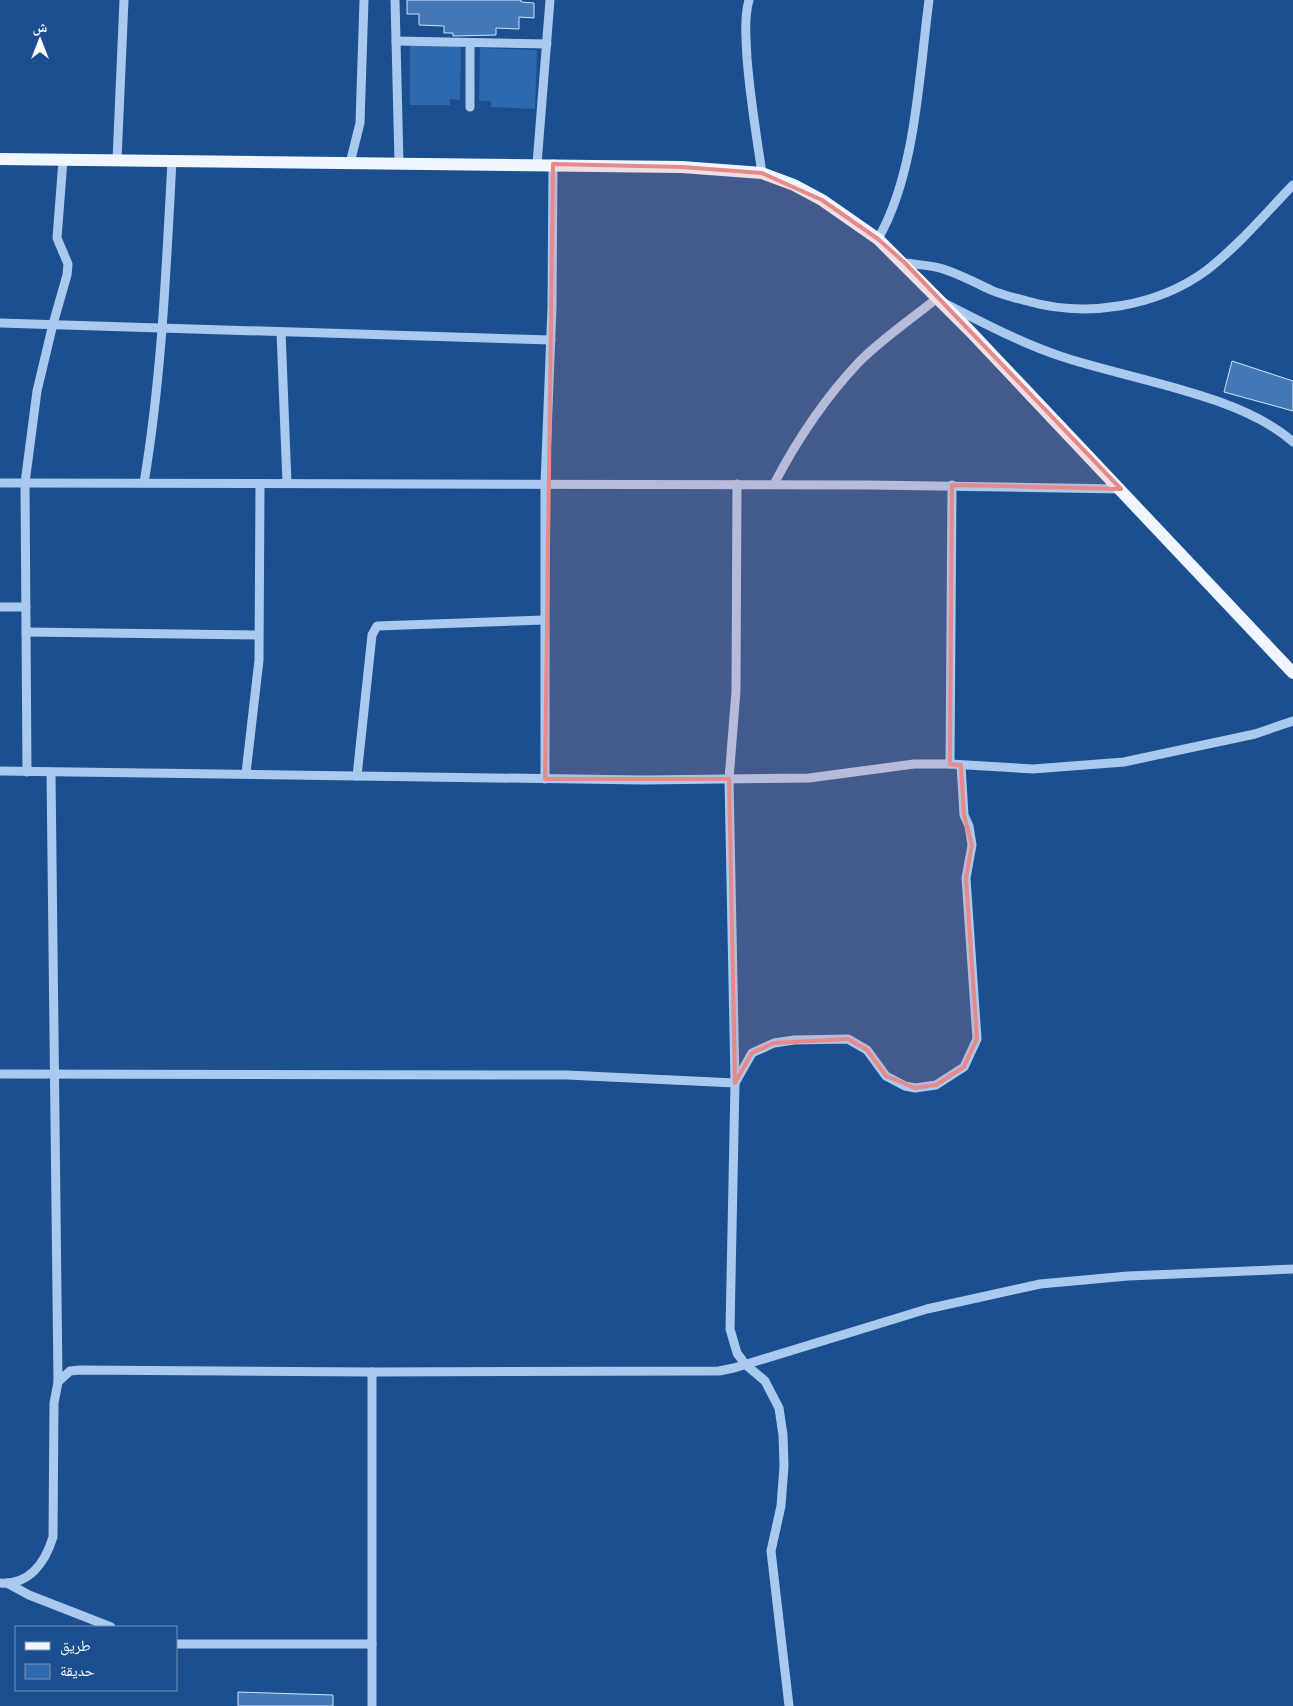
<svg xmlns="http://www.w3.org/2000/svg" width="1293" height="1706" font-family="'Public Sans','Noto Naskh Arabic',sans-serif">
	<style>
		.green { fill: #2e69ad }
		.building { fill: #4478b7; stroke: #cfe3fa }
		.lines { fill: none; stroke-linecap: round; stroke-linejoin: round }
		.minor { stroke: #a9c9ee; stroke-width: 9 }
		.major { stroke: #f0f6ff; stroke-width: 12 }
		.marked { fill: #e88989; fill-opacity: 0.2; stroke: #e88989; stroke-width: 4; stroke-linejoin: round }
	</style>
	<rect width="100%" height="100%" fill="#1b4f8f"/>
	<g class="green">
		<polygon points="410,46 461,46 460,100 450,99 450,105 410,105"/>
		<polygon points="480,48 537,50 535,109 491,107 491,101 479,101"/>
	</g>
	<g class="building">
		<polygon points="407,0 521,0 521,2 534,3 534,18 519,17 519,29 496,28 496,35 453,36 453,33 444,33 444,26 419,25 419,14 407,14"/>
		<polygon points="1232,361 1293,381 1293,411 1224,392"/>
		<polygon points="238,1692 333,1695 333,1706 238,1706"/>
	</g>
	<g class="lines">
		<g class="minor">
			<polyline points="395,0 399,163"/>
			<path d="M749,0C744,18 746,39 747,58C750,97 756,134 762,173"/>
			<polyline points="396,41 547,44"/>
			<polyline points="470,107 470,43"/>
			<polyline points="117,160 124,0"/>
			<polyline points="350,163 360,123 364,0"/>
			<polyline points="537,164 550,0"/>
			<path d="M878,239C916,173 919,75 929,0"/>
			<path d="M905,263C919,265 933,265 946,270C961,275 976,283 991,290C1002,295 1015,298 1027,301C1086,318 1157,307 1207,270C1239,245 1265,214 1293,185"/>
			<polyline points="0,323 551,340"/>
			<polyline points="281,332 287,483"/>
			<polyline points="0,483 869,485 1120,489"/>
			<path d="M144,483C162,375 166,270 172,161"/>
			<polyline points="737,484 736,691 729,779 735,1083 730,1329 737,1353 745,1364 765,1381 779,1408 783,1435 784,1466 781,1506 771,1551 789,1706"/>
			<path d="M774,484C797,440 825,398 859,362C882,339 910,320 936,299C976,319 1016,341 1060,356C1127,379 1240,394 1293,442"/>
			<polyline points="0,607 26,607"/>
			<polyline points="26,632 257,635"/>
			<polyline points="950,764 952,485"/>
			<polyline points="0,771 644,780 809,778 914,764 950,764 1033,769 1124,762 1255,734 1293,721"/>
			<polyline points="27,772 25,483 37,391 53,324 67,275 68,264 57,238 63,160"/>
			<polyline points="246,773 259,660 260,485"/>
			<polyline points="357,776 372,635 377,626 544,620"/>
			<polyline points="545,779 545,484 552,307 553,164"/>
			<polyline points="0,1074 567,1075 735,1083 752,1053 774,1043 794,1040 848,1039 867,1050 886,1076 905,1086 915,1088 936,1085 964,1067 977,1039 966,878 972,845 969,826 964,815 961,765"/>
			<polyline points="58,1382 70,1371 80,1370 372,1372 719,1371 734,1368 927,1309 1040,1284 1128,1276 1293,1269"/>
			<path d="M0,1583C29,1585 45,1563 53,1537L54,1403L58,1382L51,772"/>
			<polyline points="7,1583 29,1595 111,1627"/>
			<polyline points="176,1644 372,1644"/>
			<polyline points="372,1706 372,1372"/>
		</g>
		<polyline class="major" points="0,159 682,167 762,173 794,185 822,200 878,239 969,330 1293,673"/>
	</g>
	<path class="marked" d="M553,164L682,167L762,173L822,200L878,239L905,263L1121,489L952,485L950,764L961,765L964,815L972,845L966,878L977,1039L964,1067L936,1085L915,1088L886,1076L867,1050L848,1039L774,1043L752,1053L735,1083L729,779H545Z"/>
	<rect x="15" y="1626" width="162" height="65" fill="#1b4f8f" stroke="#7695bc"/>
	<rect x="25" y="1642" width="25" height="8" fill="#f0f6ff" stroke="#7695bc"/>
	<text x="60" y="1651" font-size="15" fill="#ffffff">طريق</text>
	<rect x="25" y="1664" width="25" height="15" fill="#2e69ad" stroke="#7695bc"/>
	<text x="60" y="1676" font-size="15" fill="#ffffff">حديقة</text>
	<g transform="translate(40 40)" stroke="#1b4f8f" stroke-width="4" paint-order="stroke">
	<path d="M0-4L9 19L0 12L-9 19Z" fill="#ffffff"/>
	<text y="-8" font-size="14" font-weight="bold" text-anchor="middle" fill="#ffffff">ش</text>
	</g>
</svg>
